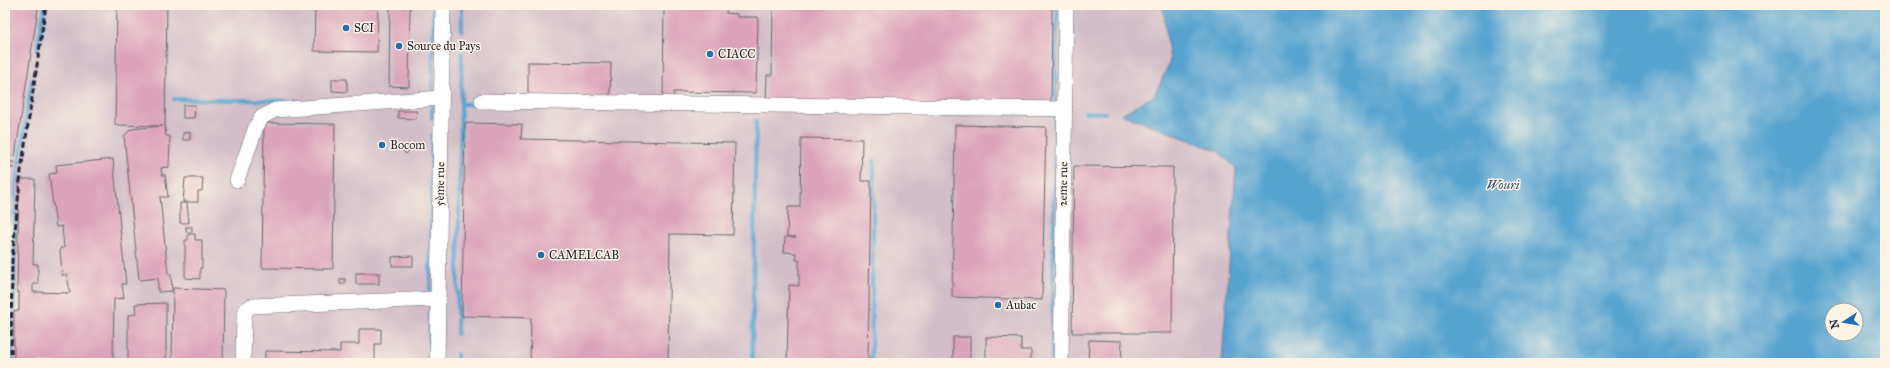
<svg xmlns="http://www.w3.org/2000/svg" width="1890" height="368" font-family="'IM FELL Great Primer',serif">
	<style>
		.industrial { fill: #d2bdc8 }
		.water { fill: #57a3d0; stroke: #3c6286; fill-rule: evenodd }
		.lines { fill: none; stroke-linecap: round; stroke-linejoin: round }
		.stream { stroke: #57a3d0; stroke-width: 4 }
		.building { fill: #dba4bb }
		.minor-casing { stroke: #6a686e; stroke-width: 16 }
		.minor { stroke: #fff; stroke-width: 15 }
		.rail { stroke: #22223b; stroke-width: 3; stroke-dasharray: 6 3; stroke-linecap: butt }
		.poi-dot { fill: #1f6fb2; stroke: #fcf5e5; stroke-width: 1.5 }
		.labels { text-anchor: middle; stroke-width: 3; stroke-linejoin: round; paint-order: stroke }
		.poi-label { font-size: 12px; fill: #22223b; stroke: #fcf5e5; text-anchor: start }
		.street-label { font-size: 12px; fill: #22223b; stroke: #fcf5e5 }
		.water-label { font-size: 13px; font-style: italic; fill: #375677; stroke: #fcf5e5 }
	</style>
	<rect width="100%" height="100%" fill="#fcf5e5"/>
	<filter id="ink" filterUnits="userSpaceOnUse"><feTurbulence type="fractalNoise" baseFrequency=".025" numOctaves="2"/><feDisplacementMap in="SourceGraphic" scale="8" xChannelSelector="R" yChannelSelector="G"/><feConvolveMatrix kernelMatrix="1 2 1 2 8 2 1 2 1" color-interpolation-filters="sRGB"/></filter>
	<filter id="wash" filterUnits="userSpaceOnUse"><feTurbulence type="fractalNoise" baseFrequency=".012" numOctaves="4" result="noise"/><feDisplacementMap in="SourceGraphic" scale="16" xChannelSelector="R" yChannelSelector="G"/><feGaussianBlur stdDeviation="0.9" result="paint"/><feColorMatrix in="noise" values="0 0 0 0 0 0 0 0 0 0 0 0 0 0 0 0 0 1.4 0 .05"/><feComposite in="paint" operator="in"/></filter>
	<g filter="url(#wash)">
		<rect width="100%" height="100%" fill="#f1eace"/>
		<polygon class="industrial" points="5,5 1163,5 1170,62 1154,96 1121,114 1218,151 1236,168 1222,363 23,363 26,226 5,224"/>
		<path class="water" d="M1163,5H1885V363H1222L1236,168L1218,151L1121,114L1154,96L1170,62ZM1832,310H1856V334H1832Z"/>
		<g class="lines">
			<g class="stream">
				<polyline points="462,31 462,5"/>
				<polyline points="37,51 45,5"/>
				<polyline points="462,53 461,104 480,104"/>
				<polyline points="432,95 434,5"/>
				<polyline points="174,99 297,101"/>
				<polyline points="1085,112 1105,113"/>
				<polyline points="432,118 432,102"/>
				<polyline points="430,291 432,136"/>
				<polyline points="457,334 461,104"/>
				<polyline points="13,363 16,186 32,79"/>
				<polyline points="430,363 430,310"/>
				<polyline points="457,363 457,354"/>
				<polyline points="752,363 756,121"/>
				<polyline points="871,363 874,160"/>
				<polyline points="1052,363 1057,5"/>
			</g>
		</g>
		<g id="blocks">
			<g class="building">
				<polygon points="5,5 38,5 38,9 15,156 5,154 5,16 8,14 5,12"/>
				<polygon points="117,5 167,5 165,126 166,136 170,136 169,167 161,168 162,175 165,175 168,197 160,197 168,274 171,274 172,291 158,292 158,278 140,280 139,279 124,136 131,129 163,126 115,125"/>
				<polygon points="315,5 378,5 377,52 314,51"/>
				<polygon points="390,5 410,5 409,87 389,86"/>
				<polygon points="664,5 727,5 726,13 737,14 737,17 758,17 756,93 674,92 673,100 663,99"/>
				<polygon points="773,5 1052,5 1051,107 766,102 767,75 772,75"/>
				<polygon points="528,62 611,63 610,97 528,96"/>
				<polygon points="332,79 347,79 347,92 332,91"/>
				<polygon points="183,105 195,105 194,118 183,118"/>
				<polygon points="398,111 417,111 416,119 398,118"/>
				<polygon points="264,123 335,124 333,269 262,268"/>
				<polygon points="465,123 522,124 521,139 735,143 733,235 670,234 668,363 530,363 531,318 462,316"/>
				<polygon points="955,125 1046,127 1042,300 952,297"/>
				<polygon points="190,132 190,140 183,140 183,133"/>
				<polygon points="801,138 862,139 861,181 871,181 868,361 858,361 858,363 787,363 789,285 799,286 799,260 796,260 796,253 784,252 785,237 796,237 787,236 788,207 800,207"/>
				<polygon points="406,148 409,151 406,154 403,150"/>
				<polygon points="113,159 126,284 122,284 124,298 114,299 113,363 14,363 14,311 19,311 19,292 17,292 19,179 35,179 33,264 38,264 38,284 33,284 33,292 70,293 67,275 62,275 60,248 64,248 62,226 56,227 49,174 57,173 56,165"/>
				<polygon points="8,162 15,162 14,168 7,167"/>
				<polygon points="1074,166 1173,167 1172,333 1072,333"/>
				<polygon points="185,178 203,178 202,191 198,191 198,202 183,202"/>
				<polygon points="180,203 187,203 189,223 180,223"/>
				<rect x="186" y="227" width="6" height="5"/>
				<polygon points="188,234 195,234 195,240 202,240 202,268 200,268 200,279 185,278 185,240 188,240"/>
				<polygon points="413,256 413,266 392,266 392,257"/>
				<rect x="356" y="273" width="23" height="11"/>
				<rect x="340" y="279" width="5" height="5"/>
				<polygon points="173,288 224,290 223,363 172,363"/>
				<polygon points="166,303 166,363 128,363 128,315 136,314 135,304"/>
				<polygon points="359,329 381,329 381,344 375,344 375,363 265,363 265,351 340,352 340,344 359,344"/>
				<rect x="953" y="337" width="17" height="26"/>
				<polygon points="986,337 1021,338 1021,350 1031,350 1031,363 986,363"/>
				<polygon points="1089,340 1122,341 1121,363 1088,363"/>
			</g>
		</g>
	</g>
	<g filter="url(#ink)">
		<use href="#blocks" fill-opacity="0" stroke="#6a686e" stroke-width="1"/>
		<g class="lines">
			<g class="minor-casing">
				<g id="minor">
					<polyline points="482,101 1065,109"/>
					<polyline points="237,180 256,127 262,117 275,110 441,98"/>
					<polyline points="243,363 244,316 246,310 251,306 438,299"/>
					<polyline points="437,363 443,5"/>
					<polyline points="1061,363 1066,5"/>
				</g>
			</g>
			<use href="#minor" class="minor"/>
			<polyline class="rail" points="11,363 12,261 21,171 46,5"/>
		</g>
	</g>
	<g class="poi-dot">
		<circle cx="346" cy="28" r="4"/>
		<circle cx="399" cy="46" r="4"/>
		<circle cx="710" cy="54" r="4"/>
		<circle cx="382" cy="145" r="4"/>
		<circle cx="541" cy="255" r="4"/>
		<circle cx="998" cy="305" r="4"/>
	</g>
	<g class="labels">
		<g class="poi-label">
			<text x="354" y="32">SCI</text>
			<text x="407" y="50">Source du Pays</text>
			<text x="718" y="58">CIACC</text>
			<text x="390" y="149">Bocom</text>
			<text x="549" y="259">CAMELCAB</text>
			<text x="1006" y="309">Aubac</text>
		</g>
		<g class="street-label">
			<text transform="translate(440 184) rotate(-89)" y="4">5ème rue</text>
			<text transform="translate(1063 184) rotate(-89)" y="4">2eme rue</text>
		</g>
		<g class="water-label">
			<text x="1503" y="189">Wouri</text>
		</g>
	</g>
	<rect width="1890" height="368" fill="none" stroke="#fcf5e5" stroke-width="20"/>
	<g transform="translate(1844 322) rotate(258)"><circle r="19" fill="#fcf5e5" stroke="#a5a1a1"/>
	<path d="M0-3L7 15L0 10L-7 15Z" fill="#1f6fb2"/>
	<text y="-6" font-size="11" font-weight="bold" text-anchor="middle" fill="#22223b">N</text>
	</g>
</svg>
